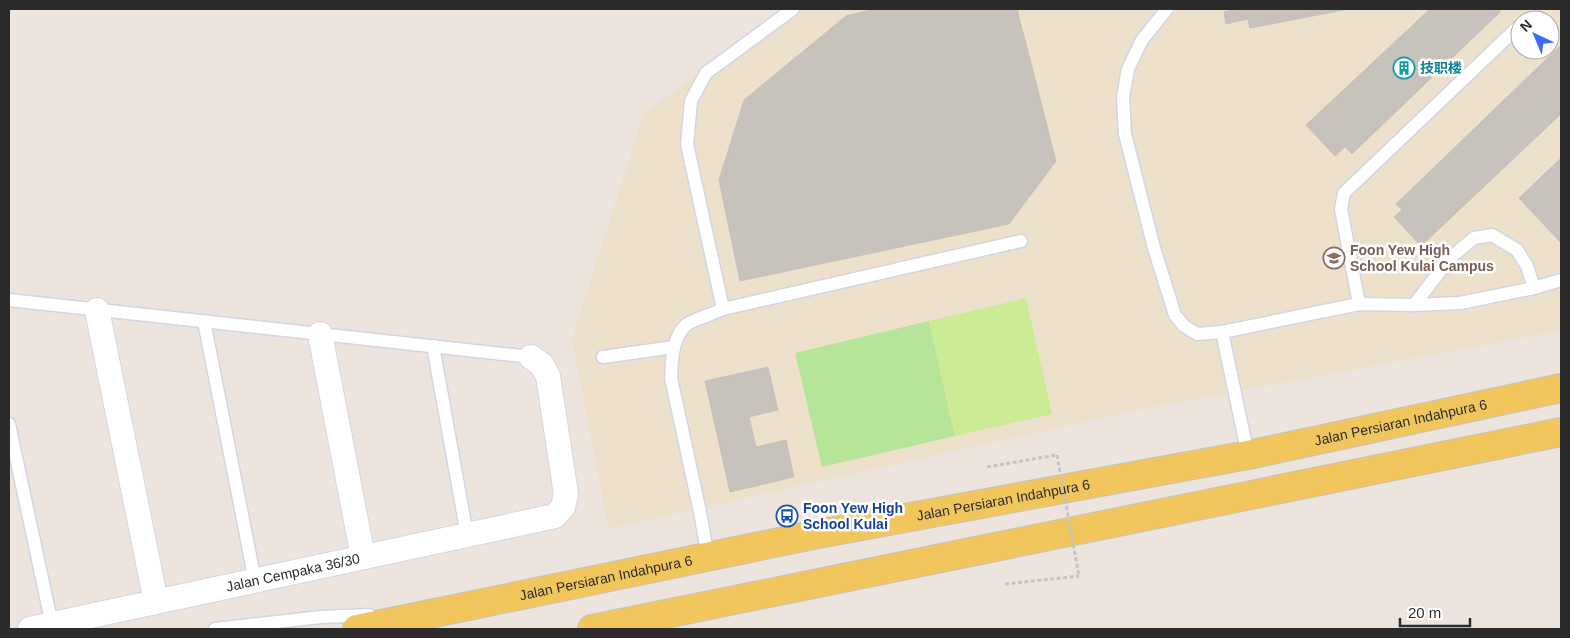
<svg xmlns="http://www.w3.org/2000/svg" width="1570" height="638" font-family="Arial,'Noto Sans SC',sans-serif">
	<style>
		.education { fill: #eee1cc; fill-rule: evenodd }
		.green { fill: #b6e499 }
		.pitch { fill: #cbeb94 }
		.building { fill: #c8c2bc; stroke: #c8c1b6 }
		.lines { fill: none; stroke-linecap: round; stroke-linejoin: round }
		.service-casing { stroke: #d2d6e3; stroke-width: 15 }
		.minor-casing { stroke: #d2d6e3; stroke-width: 26 }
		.primary-casing { stroke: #c4c4c4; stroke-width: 30 }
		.path { stroke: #c4c4c4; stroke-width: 3; stroke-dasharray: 4 2.5; stroke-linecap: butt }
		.service { stroke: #fff; stroke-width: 12 }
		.minor { stroke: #fff; stroke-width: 24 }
		.primary { stroke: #f1c65d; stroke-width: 28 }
		.path-bridge { stroke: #c4c4c4; stroke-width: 3; stroke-dasharray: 4 2.5; stroke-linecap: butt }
		.labels { text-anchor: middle; stroke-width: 5; stroke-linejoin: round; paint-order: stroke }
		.culture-label { font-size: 14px; font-weight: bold; fill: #0d838f; stroke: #fff; text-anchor: start }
		.education-label { font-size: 14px; font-weight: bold; fill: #785e54; stroke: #fff; text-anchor: start }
		.street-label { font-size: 14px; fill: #2b2b2b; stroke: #fff }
		.transit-label { font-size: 14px; font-weight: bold; fill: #164399; stroke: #fff; text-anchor: start }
	</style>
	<rect width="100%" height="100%" fill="#ede5dd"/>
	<path class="education" d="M784,9H1561V331L1139,410L608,529L572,338L644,113ZM1520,20H1550V50H1520Z"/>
	<polygon class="green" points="929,321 955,436 822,467 795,353"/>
	<polygon class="pitch" points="1026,298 1052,414 955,436 929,321"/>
	<g class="building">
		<polygon points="874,9 1017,9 1056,161 1009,224 740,281 719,180 744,100 846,16"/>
		<polygon points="1235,9 1349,9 1250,28 1248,19 1226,24 1224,12"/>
		<polygon points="1430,9 1500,9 1500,12 1352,154 1345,147 1335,156 1306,125"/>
		<polygon points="1561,45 1561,114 1421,246 1394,217 1402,210 1396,204"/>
		<polygon points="1561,158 1561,243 1519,198"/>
		<polygon points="768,367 778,410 749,417 756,447 786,440 794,477 730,492 705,381"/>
	</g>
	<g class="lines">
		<g class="service-casing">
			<g id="service">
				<polyline points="1167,9 1142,40 1128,69 1123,97 1125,134 1154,248 1175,315 1184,326 1197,334 1222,332"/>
				<polyline points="9,300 531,357"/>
				<polyline points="1359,304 1341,209 1344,193 1518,27"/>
				<polyline points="1414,305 1450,258 1474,238 1492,235 1517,250 1527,266 1534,288"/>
				<polyline points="723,309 687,144 691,101 706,73 793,9"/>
				<polyline points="204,321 255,581"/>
				<polyline points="433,346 467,535"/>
				<polyline points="603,357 674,347"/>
				<polyline points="9,424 52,625"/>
				<polyline points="1248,455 1222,332 1359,304 1414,305 1460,303 1534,288 1561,280"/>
				<path d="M708,557L700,512L671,378C672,360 672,338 686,325C692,320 715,313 723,309L1021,241"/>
				<polyline points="215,629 321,617 369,615"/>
			</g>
		</g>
		<g class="minor-casing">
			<g id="minor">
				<polyline points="97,310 156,602"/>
				<polyline points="320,334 363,557"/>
				<path id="s1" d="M30,629L555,516L563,507L566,494L548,376L542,365L531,357"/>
			</g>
		</g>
		<g class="primary-casing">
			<g id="primary">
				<path id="s2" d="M357,629L818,534L1248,455L1561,388"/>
				<polyline points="592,629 1561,432"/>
			</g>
		</g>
		<g class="path">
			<polyline points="987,467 1057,455"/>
			<polyline points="1005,584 1079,576"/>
		</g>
		<use href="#service" class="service"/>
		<use href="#minor" class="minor"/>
		<use href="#primary" class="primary"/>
		<polyline class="path-bridge" points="1057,455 1079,576"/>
	</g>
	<defs>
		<g id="building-ring" transform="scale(1.125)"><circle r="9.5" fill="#fff" stroke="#0f9aa8" stroke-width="1.5"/><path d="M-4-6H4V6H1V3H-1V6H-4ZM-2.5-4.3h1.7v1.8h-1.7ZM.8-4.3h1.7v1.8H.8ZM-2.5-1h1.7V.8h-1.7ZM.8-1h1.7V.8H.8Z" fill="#0f9aa8"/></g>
		<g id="school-ring" transform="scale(1.125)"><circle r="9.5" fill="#fff" stroke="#8d6e63" stroke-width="1.5"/><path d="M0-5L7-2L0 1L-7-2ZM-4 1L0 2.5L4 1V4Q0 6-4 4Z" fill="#8d6e63"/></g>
		<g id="bus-ring" transform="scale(1.125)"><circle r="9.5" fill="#fff" stroke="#1a4fb4" stroke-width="1.5"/><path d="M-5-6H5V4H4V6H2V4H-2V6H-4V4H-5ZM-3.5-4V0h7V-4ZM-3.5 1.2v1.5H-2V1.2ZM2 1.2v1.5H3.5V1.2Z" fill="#1a4fb4"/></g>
	</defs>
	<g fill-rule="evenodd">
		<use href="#building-ring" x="1404" y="68"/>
		<use href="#school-ring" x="1334" y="258"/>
		<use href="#bus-ring" x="787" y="516"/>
	</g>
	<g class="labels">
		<g class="culture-label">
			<text x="1420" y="73">技职楼</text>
		</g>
		<g class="education-label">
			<text x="1350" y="255">Foon Yew High<tspan x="1350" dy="16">School Kulai Campus</tspan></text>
		</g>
		<g class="street-label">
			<text dy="5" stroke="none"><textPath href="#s2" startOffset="1064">Jalan Persiaran Indahpura 6</textPath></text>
			<text dy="5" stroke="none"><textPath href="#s2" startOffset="659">Jalan Persiaran Indahpura 6</textPath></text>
			<text dy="5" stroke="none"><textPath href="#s1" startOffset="269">Jalan Cempaka 36/30</textPath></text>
			<text dy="5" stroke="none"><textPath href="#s2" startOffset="254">Jalan Persiaran Indahpura 6</textPath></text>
		</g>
		<g class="transit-label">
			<text x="803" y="513">Foon Yew High<tspan x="803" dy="16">School Kulai</tspan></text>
		</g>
	</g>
	<rect width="1570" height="638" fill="none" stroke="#2b2b2b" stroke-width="20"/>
	<g transform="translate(1535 35) rotate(316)"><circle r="24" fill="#ffffff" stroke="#aaaaaa"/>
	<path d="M0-4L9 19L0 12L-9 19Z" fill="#3c6afb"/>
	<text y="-8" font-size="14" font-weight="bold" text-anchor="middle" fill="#2b2b2b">N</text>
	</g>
	<path d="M1400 618v8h70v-8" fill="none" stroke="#2b2b2b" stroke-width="2.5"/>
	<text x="1408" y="618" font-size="15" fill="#2b2b2b" stroke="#ffffff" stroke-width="4" paint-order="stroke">20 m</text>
</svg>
